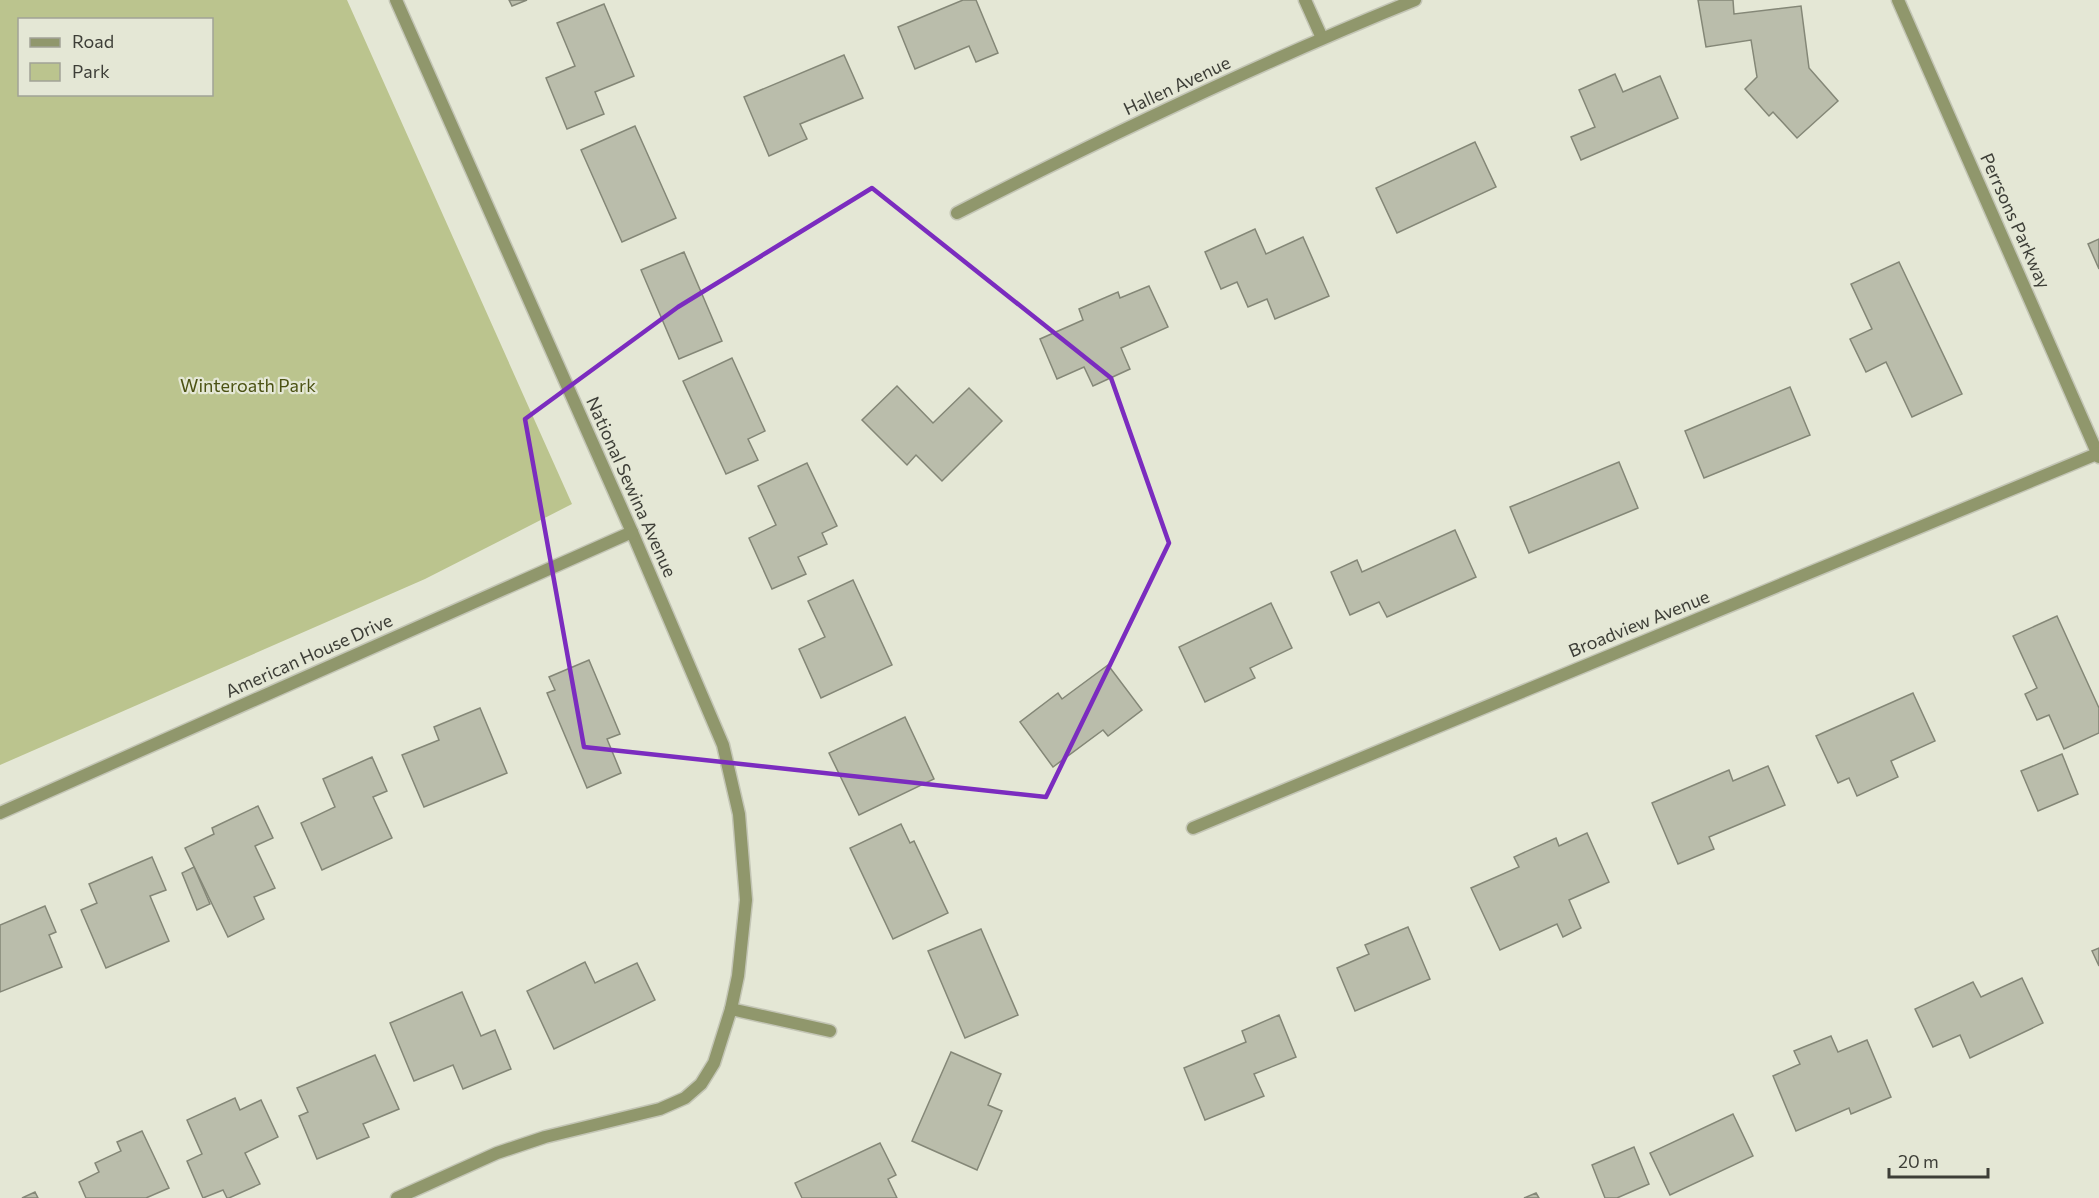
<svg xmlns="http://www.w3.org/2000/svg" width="2099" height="1198" font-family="Commissioner,sans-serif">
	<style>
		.park { fill: #bbc48e; fill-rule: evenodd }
		.building { fill: #babdab; stroke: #848777; stroke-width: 1.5 }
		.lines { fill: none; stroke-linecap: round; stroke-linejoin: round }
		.service-casing { stroke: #c3c5b5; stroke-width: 15 }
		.minor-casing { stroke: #c3c5b5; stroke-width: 15 }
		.service { stroke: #90976c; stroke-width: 12 }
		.minor { stroke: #90976c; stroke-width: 12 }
		.marked { fill: none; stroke: #7b2cbf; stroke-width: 4.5; stroke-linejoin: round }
		.labels { text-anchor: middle; stroke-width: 4.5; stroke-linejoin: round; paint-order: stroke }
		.street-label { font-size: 18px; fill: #3d3e37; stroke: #e4e7d5 }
		.park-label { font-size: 18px; fill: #4b5213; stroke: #e4e7d5 }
	</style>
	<rect width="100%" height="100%" fill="#e4e7d5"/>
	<path class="park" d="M0,0H347L572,504L425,579L0,765ZM20,20H212V94H20Z"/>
	<g class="building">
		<polygon points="509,0 527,0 512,6"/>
		<polygon points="963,0 976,0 998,53 976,62 969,46 915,69 898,27"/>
		<polygon points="1698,0 1733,0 1734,14 1801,6 1809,68 1838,101 1797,138 1773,112 1769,116 1745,89 1757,77 1751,40 1706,47"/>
		<polygon points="604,4 634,76 595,92 604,114 567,129 546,78 575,66 557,23"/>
		<polygon points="844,55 863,98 800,124 807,139 769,156 744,97"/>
		<polygon points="1615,74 1623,92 1660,76 1678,118 1581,160 1571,137 1595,127 1579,90"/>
		<polygon points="635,126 676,218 622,242 581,150"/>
		<polygon points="1475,142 1496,187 1397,233 1376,188"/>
		<polygon points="1255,229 1266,254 1303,237 1329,296 1275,319 1267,299 1248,307 1237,282 1221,289 1205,252"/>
		<polygon points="2099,239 2099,269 2088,244"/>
		<polygon points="684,252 722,341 679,359 641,270"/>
		<polygon points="1899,262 1962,394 1912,417 1886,362 1866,372 1850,339 1872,329 1851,284"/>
		<polygon points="1149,286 1168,327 1121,348 1130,369 1093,386 1084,367 1057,379 1040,339 1083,320 1079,309 1118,292 1120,298"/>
		<polygon points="732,358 765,431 748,439 758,460 726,474 683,381"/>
		<polygon points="897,386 933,423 969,388 1002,421 942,481 916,455 907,465 862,420"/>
		<polygon points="1790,387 1810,435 1704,478 1685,431"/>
		<polygon points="1619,462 1638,508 1529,553 1510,507"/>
		<polygon points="807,463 837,526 822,533 827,544 798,557 806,574 772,589 749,538 776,525 758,486"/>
		<polygon points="1455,530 1476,577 1387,617 1379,602 1350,615 1331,572 1357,560 1362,572"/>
		<polygon points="853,580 892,665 821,698 799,649 825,637 808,601"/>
		<polygon points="1271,603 1292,648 1250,668 1255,678 1205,702 1179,647"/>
		<polygon points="2057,616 2099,708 2099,733 2064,749 2049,715 2037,720 2025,694 2037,688 2013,636"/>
		<polygon points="589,660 620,734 607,739 621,773 587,788 547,693 555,690 549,677"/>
		<polygon points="1108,665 1142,710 1108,736 1103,730 1053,767 1020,722 1058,693 1062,699"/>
		<polygon points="1913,693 1935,741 1891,761 1898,777 1857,796 1849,778 1838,783 1816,736"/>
		<polygon points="480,708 507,773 424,807 402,755 439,740 434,727"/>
		<polygon points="905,717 934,779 859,815 829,753"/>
		<polygon points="2062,754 2078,794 2038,811 2021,771"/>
		<polygon points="372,757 387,791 373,797 392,838 322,870 301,823 335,807 323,779"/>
		<polygon points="1768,766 1785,805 1709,837 1714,849 1678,864 1652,803 1729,770 1733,781"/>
		<polygon points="258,806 273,838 255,846 275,888 254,897 264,919 228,937 185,848 214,834 212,828"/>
		<polygon points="901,824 910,843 914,841 948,913 893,939 850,848"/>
		<polygon points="1587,833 1609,882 1569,900 1581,928 1563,937 1557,924 1500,950 1471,888 1519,867 1514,857 1556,838 1559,846"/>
		<polygon points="152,857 166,890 150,896 169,941 106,968 81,910 97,903 89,884"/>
		<polygon points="194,867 210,904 197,910 182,873"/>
		<polygon points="45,906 56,932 49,935 62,967 0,992 0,925"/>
		<polygon points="1408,927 1430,979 1355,1011 1337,968 1369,954 1365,945"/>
		<polygon points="981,929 1018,1015 965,1038 928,951"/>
		<polygon points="2099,948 2099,966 2092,951"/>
		<polygon points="585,962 595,983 637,963 655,1000 554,1049 527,991"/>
		<polygon points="2022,978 2043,1023 1970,1058 1960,1035 1933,1047 1915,1009 1973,982 1981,997"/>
		<polygon points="462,992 481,1036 495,1030 511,1069 463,1089 453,1065 414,1081 390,1023"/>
		<polygon points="1279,1015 1296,1057 1254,1074 1264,1096 1205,1120 1184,1068 1246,1042 1242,1031"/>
		<polygon points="1831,1036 1838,1052 1867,1040 1891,1097 1851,1114 1849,1108 1796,1131 1773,1076 1800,1064 1794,1051"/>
		<polygon points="951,1052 1001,1074 988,1105 1002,1111 977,1170 912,1141"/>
		<polygon points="375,1055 399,1109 363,1124 369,1137 317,1159 299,1116 308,1112 297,1088"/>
		<polygon points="235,1098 240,1110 261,1100 278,1137 245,1153 260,1184 229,1198 227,1198 223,1190 203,1198 187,1161 202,1154 187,1120"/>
		<polygon points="1733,1114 1753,1156 1670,1195 1650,1153"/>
		<polygon points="142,1131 169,1188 146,1198 86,1198 79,1182 99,1172 95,1163 121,1151 117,1142"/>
		<polygon points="880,1143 896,1175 888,1179 897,1198 802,1198 795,1183"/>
		<polygon points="1634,1147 1649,1184 1617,1198 1605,1198 1592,1165"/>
		<polygon points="35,1192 38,1198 22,1198"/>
		<polygon points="1536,1193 1539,1198 1524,1198"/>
	</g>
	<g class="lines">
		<g class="service-casing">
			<polyline id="service" points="731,1009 830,1031"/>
		</g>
		<g class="minor-casing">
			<g id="minor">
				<polyline points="396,0 632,532 723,745 739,814 746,900 738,976 731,1009 714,1063 701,1084 685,1098 660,1109 545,1137 497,1153 397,1198"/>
				<polyline points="1305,0 1322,38"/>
				<polyline points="1898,0 2099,457"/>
				<path d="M957,213C1107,136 1259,63 1415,0"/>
				<polyline points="0,813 632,532"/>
				<polyline points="1193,828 2099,453"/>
			</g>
		</g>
		<use href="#service" class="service"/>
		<use href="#minor" class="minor"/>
	</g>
	<path class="marked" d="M872,188L1111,378L1169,543L1046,797L584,747L525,419L678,307Z"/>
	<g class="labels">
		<g class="street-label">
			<text transform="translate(1177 86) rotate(-25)" y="6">Hallen Avenue</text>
			<text transform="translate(2015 221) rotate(66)" y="6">Perrsons Parkway</text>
			<text transform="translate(631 487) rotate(66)" y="6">National Sewina Avenue</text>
			<text transform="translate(1639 624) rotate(-22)" y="6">Broadview Avenue</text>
			<text transform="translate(309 656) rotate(-24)" y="6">American House Drive</text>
		</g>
		<g class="park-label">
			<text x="248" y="392">Winteroath Park</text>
		</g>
	</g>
	<rect x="18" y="18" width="195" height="78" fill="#e4e7d5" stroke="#a1a396" stroke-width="1.5"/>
	<rect x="30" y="38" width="30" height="9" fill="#90976c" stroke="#a1a396" stroke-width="1.5"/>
	<text x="72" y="48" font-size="18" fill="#3d3e37">Road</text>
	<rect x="30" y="63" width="30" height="18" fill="#bbc48e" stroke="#a1a396" stroke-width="1.5"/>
	<text x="72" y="78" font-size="18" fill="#3d3e37">Park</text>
	<path d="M1889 1168v9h99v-9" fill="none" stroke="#3d3e37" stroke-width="3"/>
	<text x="1898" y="1168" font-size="18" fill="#3d3e37" stroke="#e4e7d5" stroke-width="4.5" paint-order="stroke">20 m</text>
</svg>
